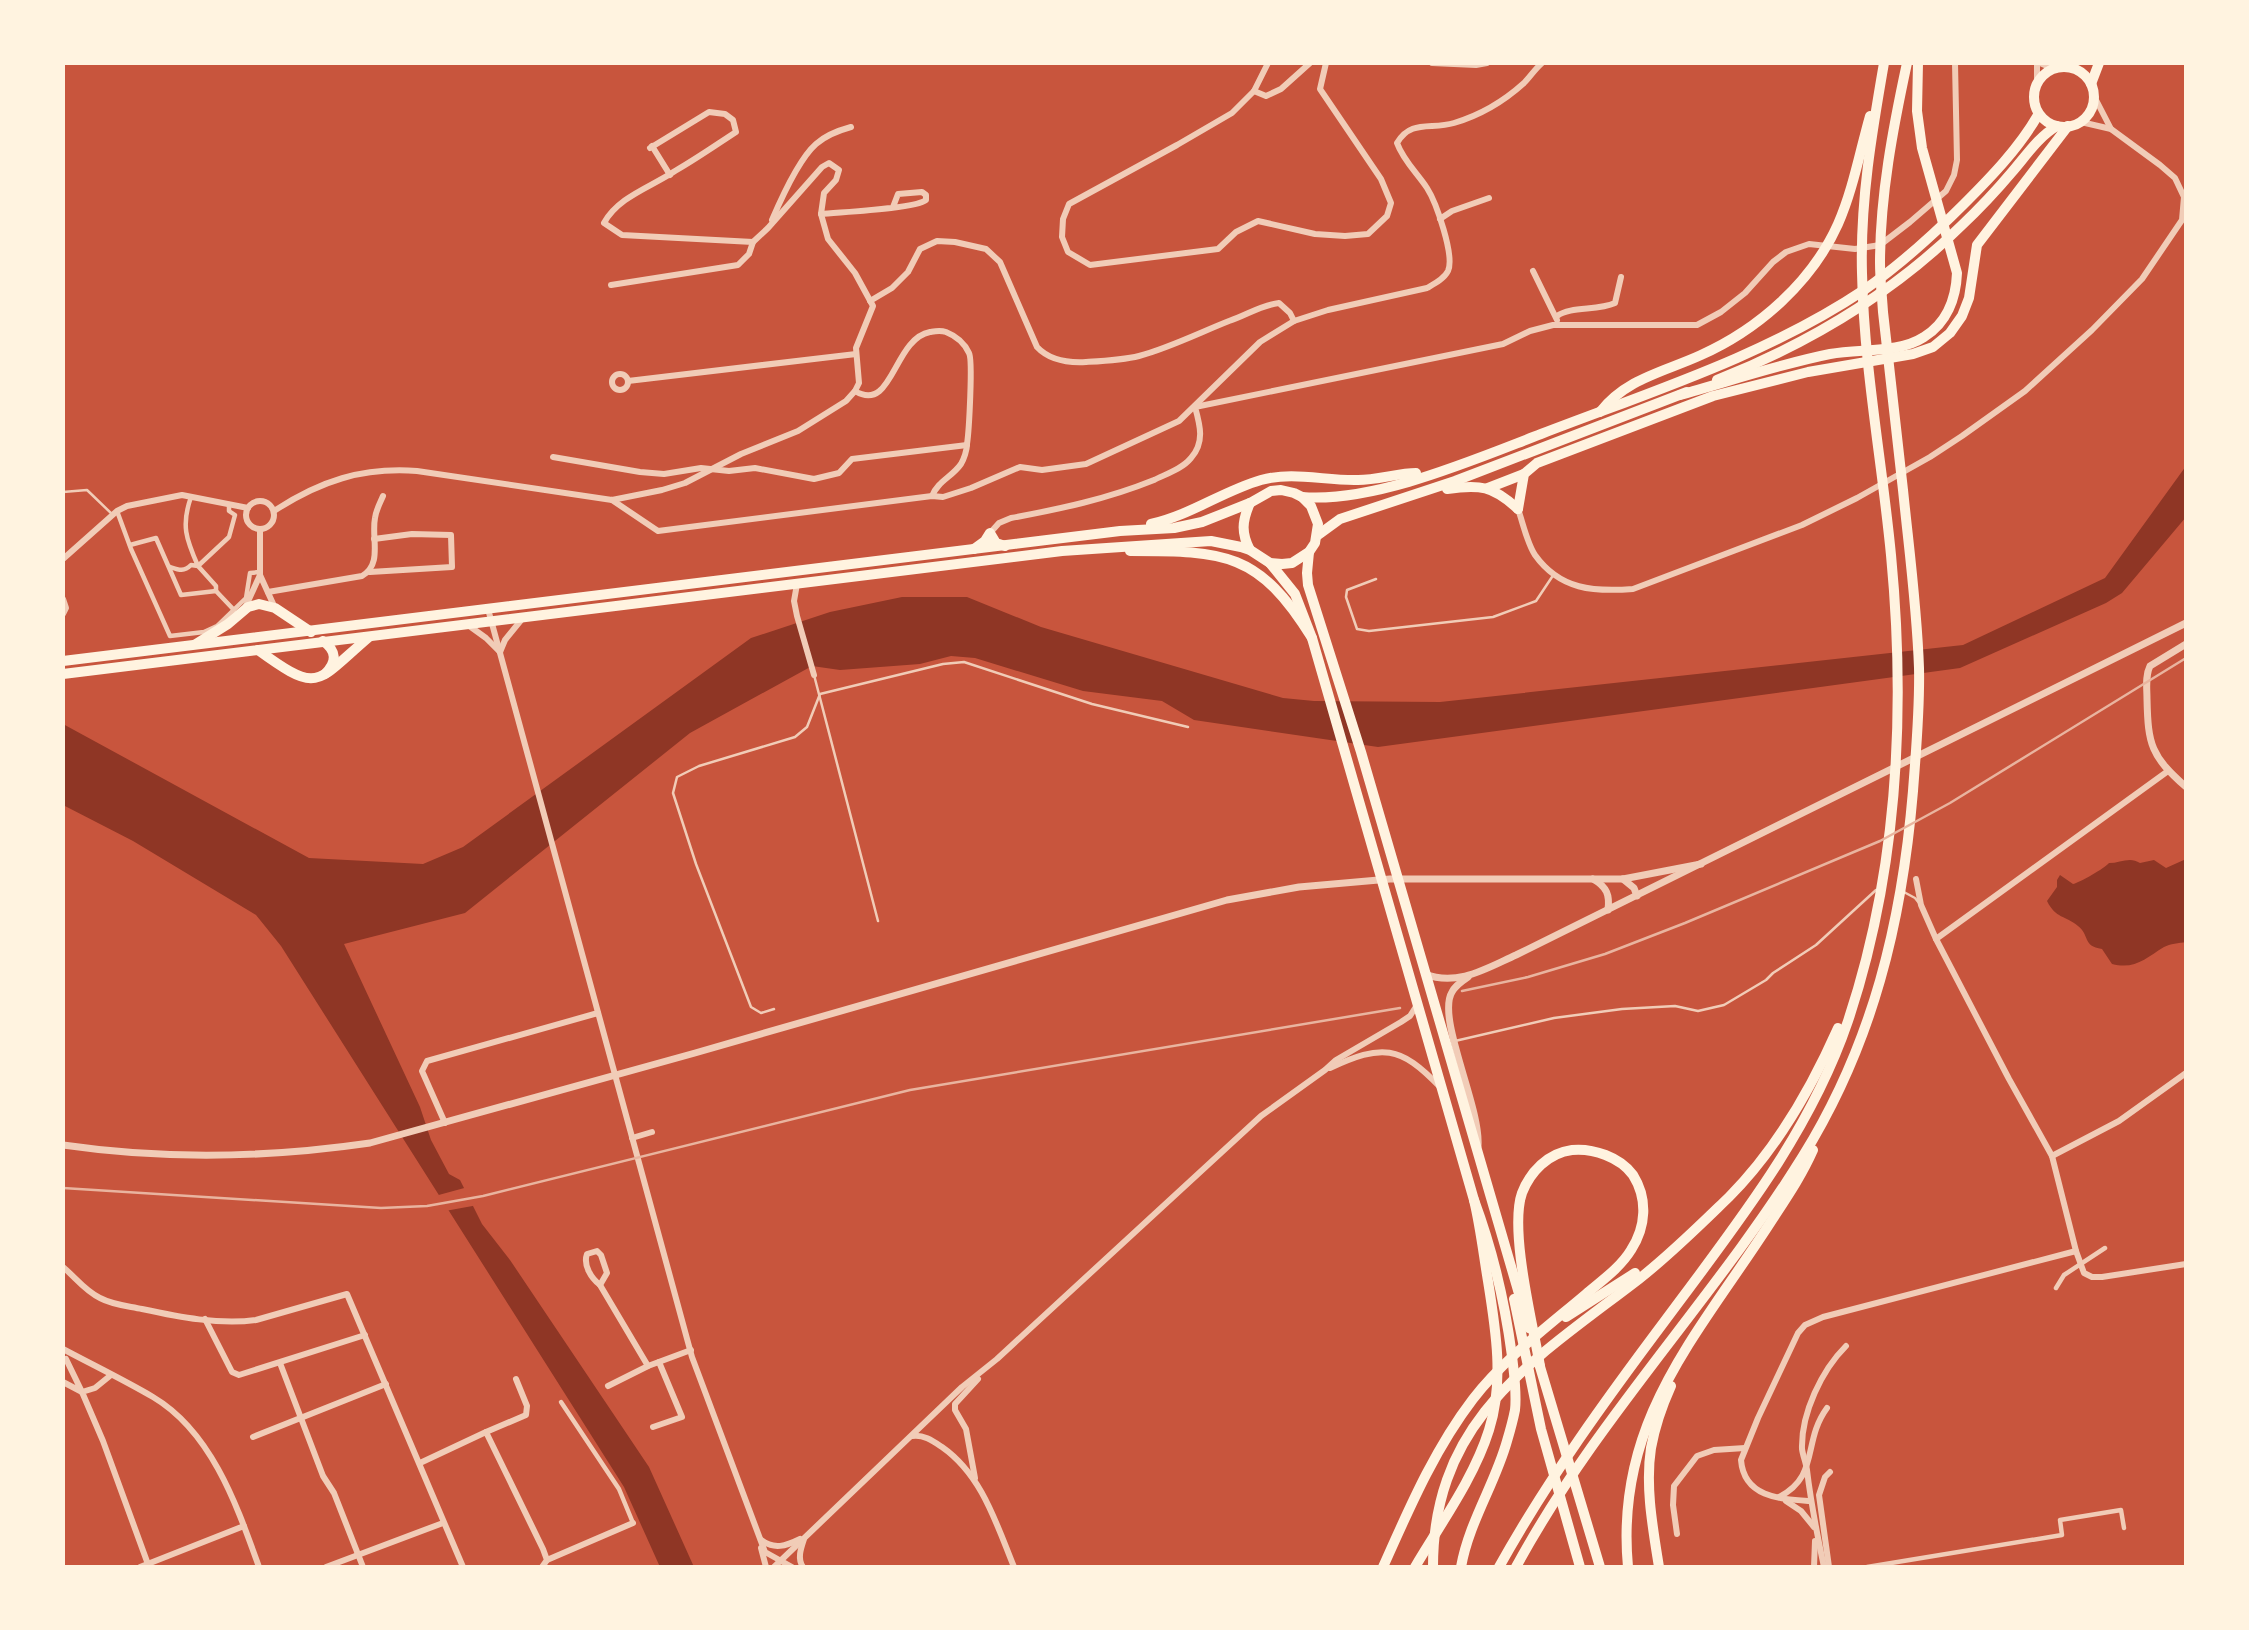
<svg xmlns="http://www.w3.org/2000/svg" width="2249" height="1630" font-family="'IBM Plex Sans',sans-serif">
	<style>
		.water { fill: #8f3625 }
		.pier { fill: #c8553d }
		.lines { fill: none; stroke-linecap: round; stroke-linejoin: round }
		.service { stroke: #f1ccb7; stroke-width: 2.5 }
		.pedestrian { stroke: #f1ccb7; stroke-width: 4.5 }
		.minor { stroke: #f1ccb7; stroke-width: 6 }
		.tertiary { stroke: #f1ccb7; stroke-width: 7 }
		.primary { stroke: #fff3e0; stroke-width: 10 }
		.trunk { stroke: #fff3e0; stroke-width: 10 }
		.motorway { stroke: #fff3e0; stroke-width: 10 }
		.rail { stroke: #e9b49f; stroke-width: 2.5 }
	</style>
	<rect width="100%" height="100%" fill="#c8553d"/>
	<g class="water">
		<polygon points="2186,466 2186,517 2122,593 2106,603 1960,668 1378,747 1194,720 1162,701 1083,691 975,658 951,656 920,664 840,670 812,666 690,733 465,913 344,944 420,1107 431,1140 449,1174 460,1180 482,1224 510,1260 649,1467 694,1567 660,1567 624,1487 281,946 256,915 133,841 63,805 63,724 309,858 423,864 463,847 751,638 830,612 902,597 967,597 1041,627 1283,698 1314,701 1440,702 1963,645 2105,578"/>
		<path d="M2186,859V942C2179,943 2170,944 2164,947C2146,958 2135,970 2112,964L2102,949C2082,946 2090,935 2078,926C2065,915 2056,919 2047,901L2057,887V880L2060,875L2073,884C2079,883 2105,868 2109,863C2120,863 2130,856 2140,863L2154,860L2166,868Z"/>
	</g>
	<polygon class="pier" points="468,1187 478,1205 445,1211 435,1196"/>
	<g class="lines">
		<g class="service">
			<polyline points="63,492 87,490 113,515"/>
			<polyline points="1376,579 1347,590 1346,597 1357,629 1369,631 1493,617 1536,601 1554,574"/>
			<polyline points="814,675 878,921"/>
			<polyline points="1902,891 1915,898 1919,903"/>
			<polyline points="774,1009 761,1013 751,1007 696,864 673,793 677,777 699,766 795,737 807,727 820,694 943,664 964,662 1092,704 1188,727"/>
			<polyline points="1455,1041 1554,1018 1622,1009 1675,1006 1698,1011 1724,1005 1766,980 1773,973 1816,945 1876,890"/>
		</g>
		<g class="pedestrian">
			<polyline points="117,511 131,549 170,636 204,632 217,626 246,598 250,573 260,572"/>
			<polyline points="130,545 156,538 181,595 216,591 234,610"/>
			<path d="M170,567C179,570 184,572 191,565L198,566C186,539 181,525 191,497"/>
			<polyline points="216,591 216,586 198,566 229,537 235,515 229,511 229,504"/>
			<polyline points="2056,1288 2064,1275 2105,1248"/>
			<polyline points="561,1402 619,1489 633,1523"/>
			<polyline points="1867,1567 2062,1535 2060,1520 2121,1510 2124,1528"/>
		</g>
		<g class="minor">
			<polyline points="1268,63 1254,91 1232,113 1177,145 1069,204 1063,219 1062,237 1068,252 1090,265 1218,249 1236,232 1258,221 1315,234 1345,236 1368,234 1387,216 1391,203 1381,179 1320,89 1326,63"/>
			<polyline points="1432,63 1476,65 1487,63"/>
			<polyline points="2040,63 2054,69"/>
			<polyline points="2037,84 2037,63"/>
			<polyline points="1254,91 1266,96 1281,89 1310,63"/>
			<polyline points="2094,96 2111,129"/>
			<polyline points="652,146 670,175"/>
			<path d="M821,214C840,212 915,209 926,200V195L922,192L898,194L893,207"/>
			<polyline points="1440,219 1452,211 1489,198"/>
			<path d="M772,220C781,199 799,159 816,144C826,135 840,130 851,127"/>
			<polyline points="1533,271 1557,320"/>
			<polyline points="611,285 738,265 749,254 753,242"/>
			<path d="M870,301L892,288L908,272L920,249L937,241L955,242L986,249L1000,262L1037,347C1050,361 1068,363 1086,362C1103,361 1123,360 1139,356C1169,348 1201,332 1229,321C1247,315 1261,305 1279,303L1290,313L1294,321"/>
			<path d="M1557,316C1571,306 1597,311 1615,303L1621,277"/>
			<circle cx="620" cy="382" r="8"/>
			<polyline points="628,381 856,354"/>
			<path d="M855,391C893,414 893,339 930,332C936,331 940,330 946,332C956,336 964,342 969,353C973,360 969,431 967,444C967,450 964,459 961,464C952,477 938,481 932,496"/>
			<polyline points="553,457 640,472 664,474 701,468 729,471 755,468 814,479 839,473 852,459 967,445"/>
			<path d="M612,500L658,531L932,496L943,497L971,488L1020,467L1042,470L1086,464L1179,421L1260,342L1294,321L1328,310L1427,288C1434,284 1444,279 1448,271C1455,256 1436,202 1427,188C1417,173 1403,160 1397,143C1411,119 1431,130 1454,123C1481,115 1503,102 1524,83C1530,77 1535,69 1542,63"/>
			<circle cx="260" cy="515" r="14"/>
			<path d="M1518,509C1523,523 1527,543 1535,555C1560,590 1594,592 1633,589L1802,525L1857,498L1930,457L1962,436L2025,391L2092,330L2142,279L2182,220L2184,197L2175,178L2160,165L2111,129L2081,122"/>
			<path d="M274,511C320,481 362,467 417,471L612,500L662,490L685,483L741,454L798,431L846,401L855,391L859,383L856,348L873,306L855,273L828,239L821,214L824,193L836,180L839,170L829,163L822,167L768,228L753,242L622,235L604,223C618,197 651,187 675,171C696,159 716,145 736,132L733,120L725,114L709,112L650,148"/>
			<path d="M990,533L999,523L1011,518C1060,509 1107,499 1154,480C1166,474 1182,469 1191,458C1205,442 1200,425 1195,407L1503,344L1530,331L1553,325H1697L1721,312L1745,293L1773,262L1786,252L1809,244L1855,249L1880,245L1910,222L1946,191L1954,175L1957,160L1955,63"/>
			<polyline points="63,559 117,511 127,506 182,495 248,508"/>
			<polyline points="370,572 452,567 451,535 412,534 374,539"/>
			<polyline points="260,575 275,608"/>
			<polyline points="797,584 794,601 797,616 814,675"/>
			<path d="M268,592L362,576C383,564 371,538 375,518C376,510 380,503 383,496"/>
			<polyline points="63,599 66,608 63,614"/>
			<polyline points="245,608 260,575 260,529"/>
			<polyline points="488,609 692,1357 765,1552 792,1567"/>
			<polyline points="468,625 486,638 500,652"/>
			<polyline points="500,652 505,640 522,619"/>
			<polyline points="1916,879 1921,905 1936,939 2009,1079 2052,1156 2076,1251 2084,1273 2092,1277 2102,1277 2186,1264"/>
			<polyline points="1936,939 2168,771"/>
			<path d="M1330,1068C1382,1044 1400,1045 1440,1087"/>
			<polyline points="445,1123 422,1071 427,1061 598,1013"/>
			<polyline points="632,1138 652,1132"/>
			<polyline points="2052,1156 2119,1121 2186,1073"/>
			<path d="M597,1251L601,1255L607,1273L600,1285C591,1278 583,1265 587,1254Z"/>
			<path d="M63,1267C75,1277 85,1291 100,1298C113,1305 128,1306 142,1309C179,1317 219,1325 256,1320L347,1294L463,1567"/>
			<polyline points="600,1285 648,1366"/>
			<polyline points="205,1319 232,1372 239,1375 365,1335"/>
			<path d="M63,1349C93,1365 124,1380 153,1397C212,1432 237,1506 259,1567"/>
			<polyline points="280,1363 323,1476 334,1493 363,1567"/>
			<polyline points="111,1375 95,1388 82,1392 103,1441 149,1567"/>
			<polyline points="63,1382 82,1392 66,1359"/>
			<polyline points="608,1386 648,1366 691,1350"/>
			<polyline points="653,1427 682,1417 659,1362"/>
			<polyline points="486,1432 526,1415 527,1406 516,1379"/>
			<path d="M912,1436C923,1434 933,1441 942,1447C982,1475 996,1523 1014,1567"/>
			<polyline points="253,1437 386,1384"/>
			<polyline points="420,1463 486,1432 543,1549 547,1560 542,1567"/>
			<polyline points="975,1478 966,1429 955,1410 955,1404 978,1379"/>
			<path d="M1779,1497C1820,1476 1802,1442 1827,1408"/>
			<polyline points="1786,1501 1801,1511 1814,1527"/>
			<path d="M1809,1501C1779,1499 1744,1497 1741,1460L1758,1418L1798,1333L1805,1325L1823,1317L2076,1251"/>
			<polyline points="1677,1534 1673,1505 1674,1486 1697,1456 1714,1450 1745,1448"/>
			<path d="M761,1540C774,1550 786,1546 800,1539"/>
			<polyline points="761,1548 766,1567"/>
			<polyline points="547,1560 633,1523"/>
			<polyline points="140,1567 244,1526"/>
			<polyline points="326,1567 443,1523"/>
			<polyline points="774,1567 962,1387 997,1359 1261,1116 1325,1070 1336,1060 1401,1022 1410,1016 1417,1005"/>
			<path d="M803,1567C797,1559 801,1548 804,1539"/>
			<polyline points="1814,1567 1815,1541"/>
			<path d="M1824,1567C1817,1534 1811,1504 1807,1470C1806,1463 1803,1456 1802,1449C1801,1413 1822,1370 1846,1346"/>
			<polyline points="1829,1567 1819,1495 1825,1477 1830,1472"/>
		</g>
		<g class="tertiary">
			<path d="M2186,644L2150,666C2145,676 2147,688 2147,699C2148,745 2151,756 2186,787"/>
			<path d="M1593,879C1607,887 1610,895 1608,910"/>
			<polyline points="1623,879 1634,888 1637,896"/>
			<path d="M1425,974C1457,987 1487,968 1516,955L2186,623"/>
			<path d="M1468,977C1462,981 1455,986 1452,992C1436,1018 1481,1107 1478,1146"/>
			<path d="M63,1145C166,1160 267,1158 370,1143L695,1053L1227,900L1299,887L1390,879H1623L1701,864"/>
		</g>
		<g class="primary">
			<polyline points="1309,552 1307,573 1308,585 1361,752 1529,1328"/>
			<path d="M1270,563L1295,594L1312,638L1474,1200C1493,1251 1505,1303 1512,1356C1514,1374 1517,1392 1515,1410C1513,1420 1510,1431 1507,1441C1495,1484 1469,1522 1461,1567"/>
			<polyline points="1514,1299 1541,1429 1580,1567"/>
			<polyline points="1538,1360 1600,1567"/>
		</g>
		<g class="trunk">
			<circle cx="2064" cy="97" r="30"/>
			<polyline points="2091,84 2099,63"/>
			<path d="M1717,380C1807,344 1891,295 1961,226C1979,209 1996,191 2012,172C2026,156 2038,137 2057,126"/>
			<polyline points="1488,488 1524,474"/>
			<path d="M1447,489C1480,484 1493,486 1518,509"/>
			<path d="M1302,497C1374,503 1473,460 1541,434C1650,392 1765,356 1864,290C1900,265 1933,235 1964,204C1991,177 2019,148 2038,115"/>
			<polyline points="1518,509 1524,474 1537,463 1713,396 1808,372 1913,354 1933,347 1950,333 1962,316 1969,298 1977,245 2068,126"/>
			<path d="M1151,524C1191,515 1223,491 1261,480C1293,471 1325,481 1358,480C1377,480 1399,473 1416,473"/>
			<polyline points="1318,535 1340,519 1455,481 1687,392"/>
			<polyline points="974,549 985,541 990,533 996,543 1005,546"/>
			<path d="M1250,550C1241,533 1242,521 1250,503"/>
			<path d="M1130,551C1225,551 1259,552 1312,638"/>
			<path d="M323,641C337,651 337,662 325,674"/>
			<polyline points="196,644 228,624 248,607 259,604 275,608 311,632"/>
			<path d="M258,650C320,695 315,683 369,637"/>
			<polyline points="63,661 1120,531 1174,528 1202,522 1250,503 1271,491 1281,490 1294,493 1302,497 1311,506 1318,524 1315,543 1309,552 1292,563 1282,564 1270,563 1250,550 1241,547 1211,541 1062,551 63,674"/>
		</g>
		<g class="motorway">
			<path d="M1680,395C1730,381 1780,364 1830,354C1860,348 1898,354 1924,337C1947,323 1956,298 1957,273L1922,148L1917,111L1918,63"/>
			<path d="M1600,412C1627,378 1664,372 1701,355C1759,329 1812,282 1838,224C1853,190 1860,151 1870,116"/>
			<polyline points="1566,1317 1635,1273"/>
			<path d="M1383,1567C1409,1509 1434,1450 1473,1399C1504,1359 1547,1327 1586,1294C1601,1281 1620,1268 1631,1250C1646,1227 1648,1199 1633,1175C1620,1157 1593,1148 1572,1150C1548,1153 1530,1172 1522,1193C1509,1230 1533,1325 1540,1366"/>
			<path d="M1415,1567C1441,1523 1474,1478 1489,1430C1505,1380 1495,1325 1487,1275C1483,1250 1480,1225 1474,1200"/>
			<path d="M1433,1567C1433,1418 1534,1360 1639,1279C1671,1254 1700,1225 1729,1197C1777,1149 1811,1089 1838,1028"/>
			<path d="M1499,1567C1548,1479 1607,1398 1667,1318C1736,1225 1810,1133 1848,1021C1898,871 1906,712 1891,555C1882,461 1864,368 1862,273C1860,202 1872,132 1884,63"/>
			<path d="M1516,1567C1596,1419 1715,1298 1803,1156C1873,1043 1902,922 1913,791C1916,750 1920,709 1919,668C1917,608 1909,549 1903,490C1896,431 1890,371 1883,312C1882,296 1880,279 1880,263C1880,196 1893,128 1907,63"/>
			<path d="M1628,1567C1614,1420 1699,1334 1772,1220C1787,1197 1802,1175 1813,1150"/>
			<path d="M1659,1567C1653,1529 1645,1487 1651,1448C1655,1426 1662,1406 1671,1386"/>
		</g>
		<g class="rail">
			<polyline points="1462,991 1528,977 1605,954 1685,923 1880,841 1950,803 2186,658"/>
			<polyline points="63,1188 381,1208 427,1206 483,1196 910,1090 1400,1008"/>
		</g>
	</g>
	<rect width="2249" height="1630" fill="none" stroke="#fff3e0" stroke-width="130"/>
</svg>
